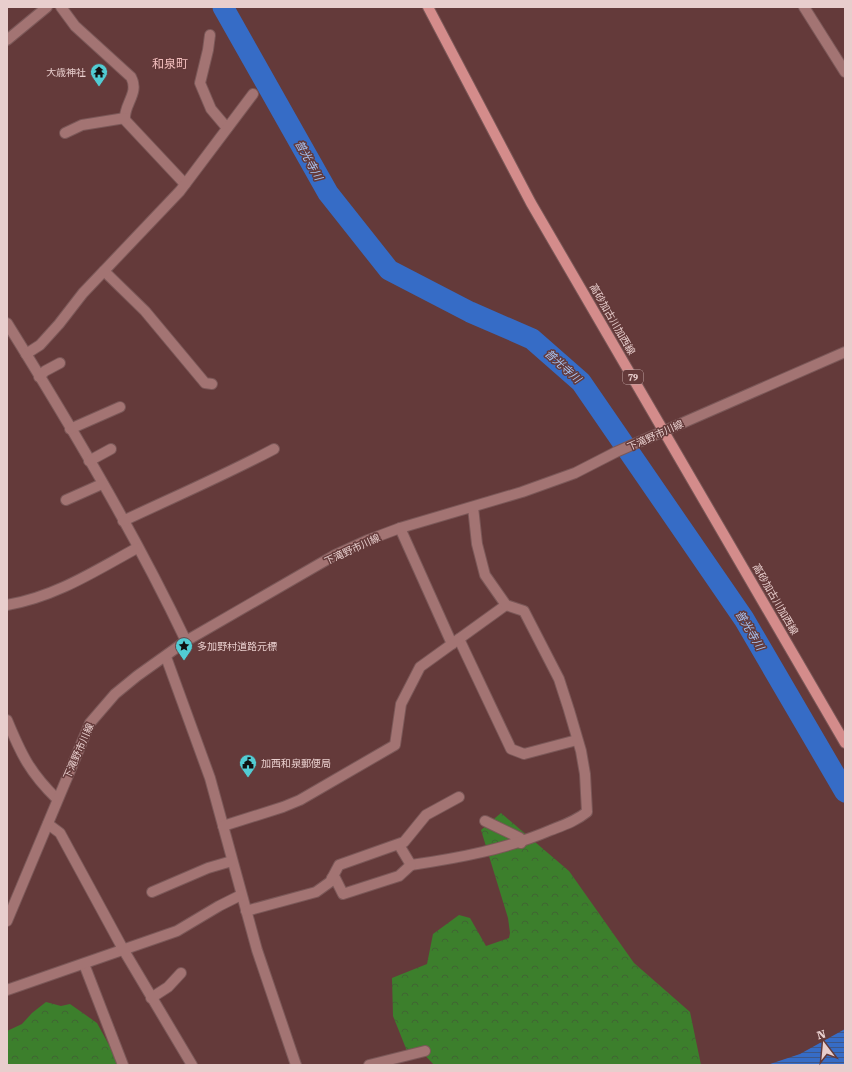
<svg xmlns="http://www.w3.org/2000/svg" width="852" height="1072" font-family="'Roboto Serif','Noto Sans JP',serif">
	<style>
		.forest { fill: url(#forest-crowns) }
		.water { fill: url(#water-rules) }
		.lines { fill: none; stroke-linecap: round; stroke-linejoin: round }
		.river { stroke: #366cc6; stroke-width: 21 }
		.minor-casing { stroke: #7b5858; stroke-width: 12 }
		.tertiary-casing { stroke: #7b5858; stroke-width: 12 }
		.secondary-casing { stroke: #7b5858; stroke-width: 12 }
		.primary-casing { stroke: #7b5858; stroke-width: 12 }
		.minor { stroke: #a37473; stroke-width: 10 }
		.tertiary { stroke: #a37473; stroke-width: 10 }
		.secondary { stroke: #a37473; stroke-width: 10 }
		.primary { stroke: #d48c8b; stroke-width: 10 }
		.labels { text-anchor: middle; stroke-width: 3; stroke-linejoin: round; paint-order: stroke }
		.shield { fill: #643a3a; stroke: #c0a2a1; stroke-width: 1 }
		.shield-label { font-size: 9px; font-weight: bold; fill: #e8cecd }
		.poi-label { font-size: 10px; fill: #e8cecd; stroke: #643a3a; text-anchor: start }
		.street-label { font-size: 10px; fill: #e8cecd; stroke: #643a3a }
		.water-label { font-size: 11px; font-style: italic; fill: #a8c4f2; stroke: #643a3a }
		.quarter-label { font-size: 12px; fill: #f2bebd; stroke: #643a3a }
	</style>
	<defs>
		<pattern id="forest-crowns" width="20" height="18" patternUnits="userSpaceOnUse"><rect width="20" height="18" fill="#3c7f2c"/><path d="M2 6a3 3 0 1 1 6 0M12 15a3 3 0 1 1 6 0" fill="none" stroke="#406533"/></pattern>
		<pattern id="water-rules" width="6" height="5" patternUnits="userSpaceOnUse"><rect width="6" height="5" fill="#366cc6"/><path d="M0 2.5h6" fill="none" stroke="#3d5789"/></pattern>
	</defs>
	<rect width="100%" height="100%" fill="#643a3a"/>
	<g class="forest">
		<polygon points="501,813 569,871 634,963 690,1012 701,1065 434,1065 422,1052 407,1051 393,1016 392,978 427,964 433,934 459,915 470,918 486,946 509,938 510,933 508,918 481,830"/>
		<polygon points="46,1002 61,1006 70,1004 97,1023 120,1065 7,1065 7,1031 22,1024 32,1013"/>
	</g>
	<polygon class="water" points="845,1029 845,1065 767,1065 800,1054"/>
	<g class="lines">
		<polyline class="river" points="223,7 328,193 389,270 470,312 532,339 581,382 744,619 845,792"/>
		<g class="minor-casing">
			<g id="minor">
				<path d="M61,7L75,26L131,77C140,93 123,105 125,120L185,184"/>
				<polyline points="804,7 845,72"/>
				<polyline points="210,35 208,50 200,83 211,109 227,128"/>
				<polyline points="7,40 47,7"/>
				<polyline points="65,133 82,125 125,118"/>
				<polyline points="104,271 145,311 205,383 212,384"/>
				<path d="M7,323C71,426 134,532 186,641"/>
				<polyline points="26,354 40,345 59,324 83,293 180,191 253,94"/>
				<polyline points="39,377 45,371 60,363"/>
				<polyline points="70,429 120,407"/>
				<polyline points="89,461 111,449"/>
				<polyline points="66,500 102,484"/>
				<path d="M123,521C174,497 225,475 274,449"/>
				<polyline points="400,528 452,644"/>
				<path d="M7,605C55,597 95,571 137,548"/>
				<polyline points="459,639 511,749 524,754 577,740"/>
				<polyline points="166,657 210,778 257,950 296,1065"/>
				<polyline points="485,821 520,838 521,843"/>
				<polyline points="223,826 283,807 300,800 395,745 401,704 420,667 506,605"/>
				<path d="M399,845L411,865C459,858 507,849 551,830C564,825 576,821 587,812L585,774L581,751L569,710L559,679L524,611L506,605L485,575L477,544L473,507"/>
				<polyline points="332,878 335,878 343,894 399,876 411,865"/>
				<polyline points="152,892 208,868 232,861"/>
				<polyline points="246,911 316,892 330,882 339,865 404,842 426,815 459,797"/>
				<polyline points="84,964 123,1065"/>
				<polyline points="7,990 177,931 219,906 241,895"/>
				<polyline points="151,998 168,987 181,973"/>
				<polyline points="369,1065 425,1051"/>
			</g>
		</g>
		<g class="tertiary-casing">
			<g id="tertiary">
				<path d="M7,720C21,754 30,773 57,799"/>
				<polyline points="48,824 60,833 123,949 192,1065"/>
			</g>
		</g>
		<g class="secondary-casing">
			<polyline id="secondary" points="7,921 90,723 115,694 137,676 186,641 335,555 368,540 400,528 522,492 575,473 616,452 845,352"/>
		</g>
		<g class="primary-casing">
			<polyline id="primary" points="428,7 531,203 845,743"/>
		</g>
		<use href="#minor" class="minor"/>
		<use href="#tertiary" class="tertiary"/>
		<use href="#secondary" class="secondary"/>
		<use href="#primary" class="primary"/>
	</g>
	<defs>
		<g id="temple-pin" transform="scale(0.9)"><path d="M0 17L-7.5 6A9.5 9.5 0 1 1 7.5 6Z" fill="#51ccd3" stroke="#643a3a"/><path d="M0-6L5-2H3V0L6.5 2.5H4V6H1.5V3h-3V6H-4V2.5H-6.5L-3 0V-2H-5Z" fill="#111"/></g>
		<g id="sight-pin" transform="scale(0.9)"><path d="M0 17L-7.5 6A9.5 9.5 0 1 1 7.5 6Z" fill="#51ccd3" stroke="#643a3a"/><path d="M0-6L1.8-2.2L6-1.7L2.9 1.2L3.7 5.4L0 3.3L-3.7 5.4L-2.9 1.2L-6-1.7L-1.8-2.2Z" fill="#111"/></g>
		<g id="civic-pin" transform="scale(0.9)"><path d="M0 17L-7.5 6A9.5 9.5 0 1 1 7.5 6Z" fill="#51ccd3" stroke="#643a3a"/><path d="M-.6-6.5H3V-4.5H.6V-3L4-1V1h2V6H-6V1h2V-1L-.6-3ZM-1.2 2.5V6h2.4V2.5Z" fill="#111"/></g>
	</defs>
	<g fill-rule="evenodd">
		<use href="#temple-pin" x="99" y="72"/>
		<use href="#sight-pin" x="184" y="646"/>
		<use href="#civic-pin" x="248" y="763"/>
	</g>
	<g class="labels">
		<rect class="shield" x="623" y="370" width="20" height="14" rx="3"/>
		<g class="shield-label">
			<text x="633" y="380">79</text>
		</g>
		<g class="poi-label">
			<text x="86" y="76" text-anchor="end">大歳神社</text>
			<text x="197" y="650">多加野村道路元標</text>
			<text x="261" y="767">加西和泉郵便局</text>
		</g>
		<g class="street-label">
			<text transform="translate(613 319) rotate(60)" y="4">高砂加古川加西線</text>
			<text transform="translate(655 435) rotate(-24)" y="4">下滝野市川線</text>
			<text transform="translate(352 549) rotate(-25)" y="4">下滝野市川線</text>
			<text transform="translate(776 599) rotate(60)" y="4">高砂加古川加西線</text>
			<text transform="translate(78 751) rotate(-66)" y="4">下滝野市川線</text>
		</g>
		<g class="water-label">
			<text transform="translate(309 160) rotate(61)" y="4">普光寺川</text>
			<text transform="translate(563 366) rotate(42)" y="4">普光寺川</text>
			<text transform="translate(750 630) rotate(59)" y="4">普光寺川</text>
		</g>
		<g class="quarter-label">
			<text x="170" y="68">和泉町</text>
		</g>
	</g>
	<rect width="852" height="1072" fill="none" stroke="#e8cecd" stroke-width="16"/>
	<g transform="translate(824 1044) rotate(344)" stroke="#643a3a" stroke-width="3" paint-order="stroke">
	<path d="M0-3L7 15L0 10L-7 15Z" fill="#e8cecd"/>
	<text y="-6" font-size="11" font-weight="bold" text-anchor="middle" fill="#e8cecd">N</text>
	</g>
</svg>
